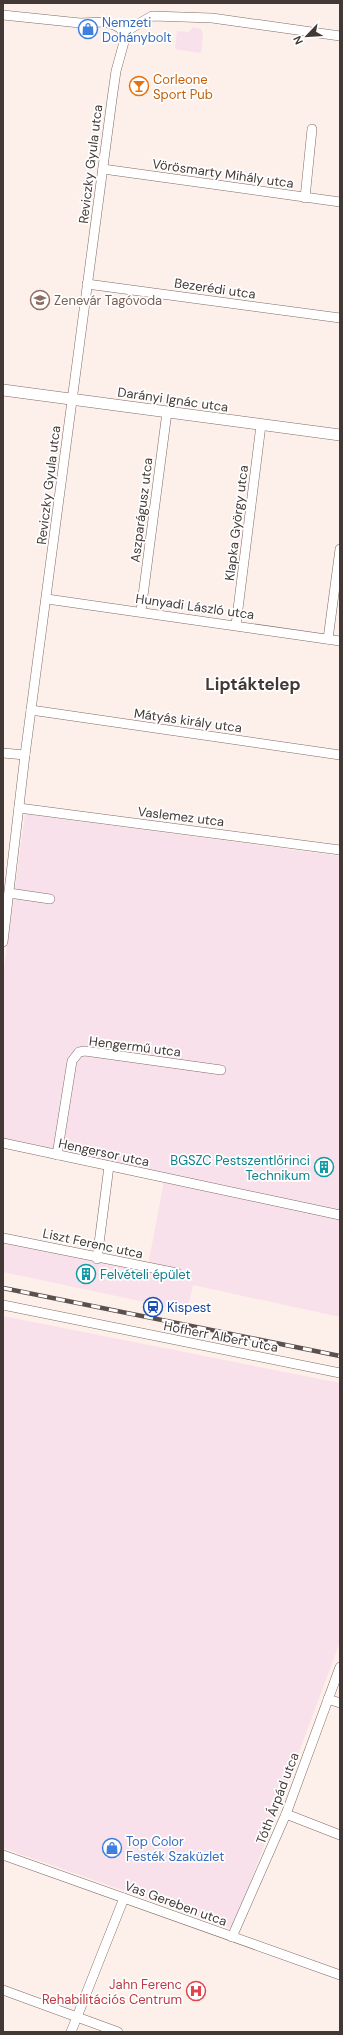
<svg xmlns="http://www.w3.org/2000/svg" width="343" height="2035" font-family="'DM Sans',sans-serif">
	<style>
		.industrial { fill: #f9e1eb }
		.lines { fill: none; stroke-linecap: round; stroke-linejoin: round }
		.minor-casing { stroke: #806c65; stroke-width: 10 }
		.tertiary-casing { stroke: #806c65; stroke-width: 12 }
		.minor { stroke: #fff; stroke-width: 9 }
		.tertiary { stroke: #fff; stroke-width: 11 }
		.rail-casing { stroke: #5a504d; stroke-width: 4.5 }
		.rail { stroke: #fff; stroke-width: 3; stroke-dasharray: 9; stroke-linecap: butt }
		.labels { text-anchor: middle; stroke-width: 3.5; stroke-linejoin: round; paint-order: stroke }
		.shop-label { font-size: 13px; fill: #366cbe; stroke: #fff; text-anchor: start }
		.food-label { font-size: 13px; fill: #c56008; stroke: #fff; text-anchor: start }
		.street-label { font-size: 13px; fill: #423936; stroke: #fff }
		.education-label { font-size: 13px; fill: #785e54; stroke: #fff; text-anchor: start }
		.culture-label { font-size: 13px; fill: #0d838f; stroke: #fff; text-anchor: end }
		.transit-label { font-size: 13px; fill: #164399; stroke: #fff; text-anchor: start }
		.health-label { font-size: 13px; fill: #be3a42; stroke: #fff; text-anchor: end }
		.district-label { font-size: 17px; font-weight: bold; fill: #423936; stroke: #fff }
	</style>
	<rect width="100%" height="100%" fill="#fdefea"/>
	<g class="industrial">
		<polygon points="193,27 201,29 203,34 201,53 175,49 177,31 189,32"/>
		<polygon points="25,814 340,856 340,1317 193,1285 187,1311 3,1272 3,1235 148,1265 165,1176 3,1140 3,976"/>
		<polygon points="3,1316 340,1383 340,1642 233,1929 3,1848"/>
	</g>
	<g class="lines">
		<g class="minor-casing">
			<g id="minor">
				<polyline points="3,15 80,23 104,22 114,25 120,28 123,33"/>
				<polyline points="123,33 152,16 212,18 340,36"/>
				<polyline points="103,169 340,202"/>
				<polyline points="305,198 312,129"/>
				<polyline points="87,284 340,318"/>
				<polyline points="47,599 340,641"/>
				<polyline points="141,611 167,412"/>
				<polyline points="236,625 261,425"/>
				<polyline points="328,639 340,549"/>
				<polyline points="31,710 340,755"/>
				<polyline points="3,753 25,755"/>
				<polyline points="19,808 340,850"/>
				<polyline points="9,893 50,899"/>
				<polyline points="3,942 25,755 112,99 116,71 124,42 123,33"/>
				<polyline points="3,1143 340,1215"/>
				<polyline points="57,1155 72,1061 79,1052 85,1051 221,1070"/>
				<polyline points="3,1238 177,1273"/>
				<polyline points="97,1259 109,1166"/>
				<polyline points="3,1305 340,1373"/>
				<polyline points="328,1699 340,1703"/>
				<polyline points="286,1814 340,1835"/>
				<polyline points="3,1855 340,1975"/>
				<polyline points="232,1937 286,1814 340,1667"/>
				<polyline points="3,1990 118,2032"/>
				<polyline points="71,2032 124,1898"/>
			</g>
		</g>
		<g class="tertiary-casing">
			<polyline id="tertiary" points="3,390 340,435"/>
		</g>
		<use href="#minor" class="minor"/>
		<use href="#tertiary" class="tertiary"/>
		<g class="rail-casing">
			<polyline id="rail" points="3,1288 340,1356"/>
		</g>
		<use href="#rail" class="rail"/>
	</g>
	<defs>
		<g id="shop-ring" transform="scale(1)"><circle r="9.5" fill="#fff" stroke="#3f7fe0" stroke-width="1.5"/><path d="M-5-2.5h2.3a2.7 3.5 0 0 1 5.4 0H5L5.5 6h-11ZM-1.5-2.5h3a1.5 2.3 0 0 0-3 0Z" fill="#3f7fe0"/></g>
		<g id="bar-ring" transform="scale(1)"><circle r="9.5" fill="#fff" stroke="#e8710a" stroke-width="1.5"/><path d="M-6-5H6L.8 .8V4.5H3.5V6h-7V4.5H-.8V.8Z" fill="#e8710a"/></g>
		<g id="school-ring" transform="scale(1)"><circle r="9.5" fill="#fff" stroke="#8d6e63" stroke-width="1.5"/><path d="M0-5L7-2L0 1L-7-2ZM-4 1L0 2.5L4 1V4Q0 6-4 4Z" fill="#8d6e63"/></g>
		<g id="building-ring" transform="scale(1)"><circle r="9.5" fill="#fff" stroke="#0f9aa8" stroke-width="1.5"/><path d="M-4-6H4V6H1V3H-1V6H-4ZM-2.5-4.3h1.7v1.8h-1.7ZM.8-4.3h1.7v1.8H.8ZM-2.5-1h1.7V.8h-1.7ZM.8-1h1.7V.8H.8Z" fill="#0f9aa8"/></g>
		<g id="station-ring" transform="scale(1)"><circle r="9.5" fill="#fff" stroke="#1a4fb4" stroke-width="1.5"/><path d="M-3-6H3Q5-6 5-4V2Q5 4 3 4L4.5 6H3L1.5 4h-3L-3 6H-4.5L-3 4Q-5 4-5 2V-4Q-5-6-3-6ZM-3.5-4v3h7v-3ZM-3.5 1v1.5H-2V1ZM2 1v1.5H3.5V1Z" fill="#1a4fb4"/></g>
		<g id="hospital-ring" transform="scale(1)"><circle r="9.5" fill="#fff" stroke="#e0444e" stroke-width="1.5"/><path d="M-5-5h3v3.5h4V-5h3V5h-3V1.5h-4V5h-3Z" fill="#e0444e"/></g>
	</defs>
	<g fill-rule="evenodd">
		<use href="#shop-ring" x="88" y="29"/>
		<use href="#bar-ring" x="139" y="86"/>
		<use href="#school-ring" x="40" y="300"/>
		<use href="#building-ring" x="324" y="1167"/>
		<use href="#building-ring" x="86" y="1274"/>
		<use href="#station-ring" x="153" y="1307"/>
		<use href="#shop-ring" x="112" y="1848"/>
		<use href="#hospital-ring" x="196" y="1991"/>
	</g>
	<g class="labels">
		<g class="shop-label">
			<text x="102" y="27">Nemzeti<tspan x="102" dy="15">Dohánybolt</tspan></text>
			<text x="126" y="1846">Top Color<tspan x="126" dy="15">Festék Szaküzlet</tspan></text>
		</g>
		<g class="food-label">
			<text x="153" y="84">Corleone<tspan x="153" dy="15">Sport Pub</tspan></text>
		</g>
		<g class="street-label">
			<text transform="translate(90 164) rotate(-83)" y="5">Reviczky Gyula utca</text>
			<text transform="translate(223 173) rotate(8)" y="5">Vörösmarty Mihály utca</text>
			<text transform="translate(215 288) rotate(8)" y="5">Bezerédi utca</text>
			<text transform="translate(173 399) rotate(8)" y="5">Darányi Ignác utca</text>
			<text transform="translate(48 485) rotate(-83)" y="5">Reviczky Gyula utca</text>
			<text transform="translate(141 510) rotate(-83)" y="5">Aszparágusz utca</text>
			<text transform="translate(236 523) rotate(-83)" y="5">Klapka György utca</text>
			<text transform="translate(195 606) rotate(8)" y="5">Hunyadi László utca</text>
			<text transform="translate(188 720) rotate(8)" y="5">Mátyás király utca</text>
			<text transform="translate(181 816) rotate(7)" y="5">Vaslemez utca</text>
			<text transform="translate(135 1046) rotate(7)" y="5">Hengermű utca</text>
			<text transform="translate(104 1152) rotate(12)" y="5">Hengersor utca</text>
			<text transform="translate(93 1243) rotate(12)" y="5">Liszt Ferenc utca</text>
			<text transform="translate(221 1336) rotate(11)" y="5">Hofherr Albert utca</text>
			<text transform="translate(277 1798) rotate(-69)" y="5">Tóth Árpád utca</text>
			<text transform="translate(176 1903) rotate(20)" y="5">Vas Gereben utca</text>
		</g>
		<g class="education-label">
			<text x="54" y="305">Zenevár Tagóvoda</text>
		</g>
		<g class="culture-label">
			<text x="310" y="1165">BGSZC Pestszentlőrinci<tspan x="310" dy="15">Technikum</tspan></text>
			<text x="100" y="1279" text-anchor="start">Felvételi épület</text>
		</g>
		<g class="transit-label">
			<text x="167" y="1312">Kispest</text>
		</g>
		<g class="health-label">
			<text x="182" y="1989">Jahn Ferenc<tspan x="182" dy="15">Rehabilitációs Centrum</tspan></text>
		</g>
		<g class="district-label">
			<text x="253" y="690">Liptáktelep</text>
		</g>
	</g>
	<rect width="343" height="2035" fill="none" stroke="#423936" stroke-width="8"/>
	<g transform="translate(307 36) rotate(245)" stroke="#ffffff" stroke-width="3" paint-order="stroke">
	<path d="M0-3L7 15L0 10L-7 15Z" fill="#423936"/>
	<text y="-6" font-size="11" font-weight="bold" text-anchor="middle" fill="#423936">N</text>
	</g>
</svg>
